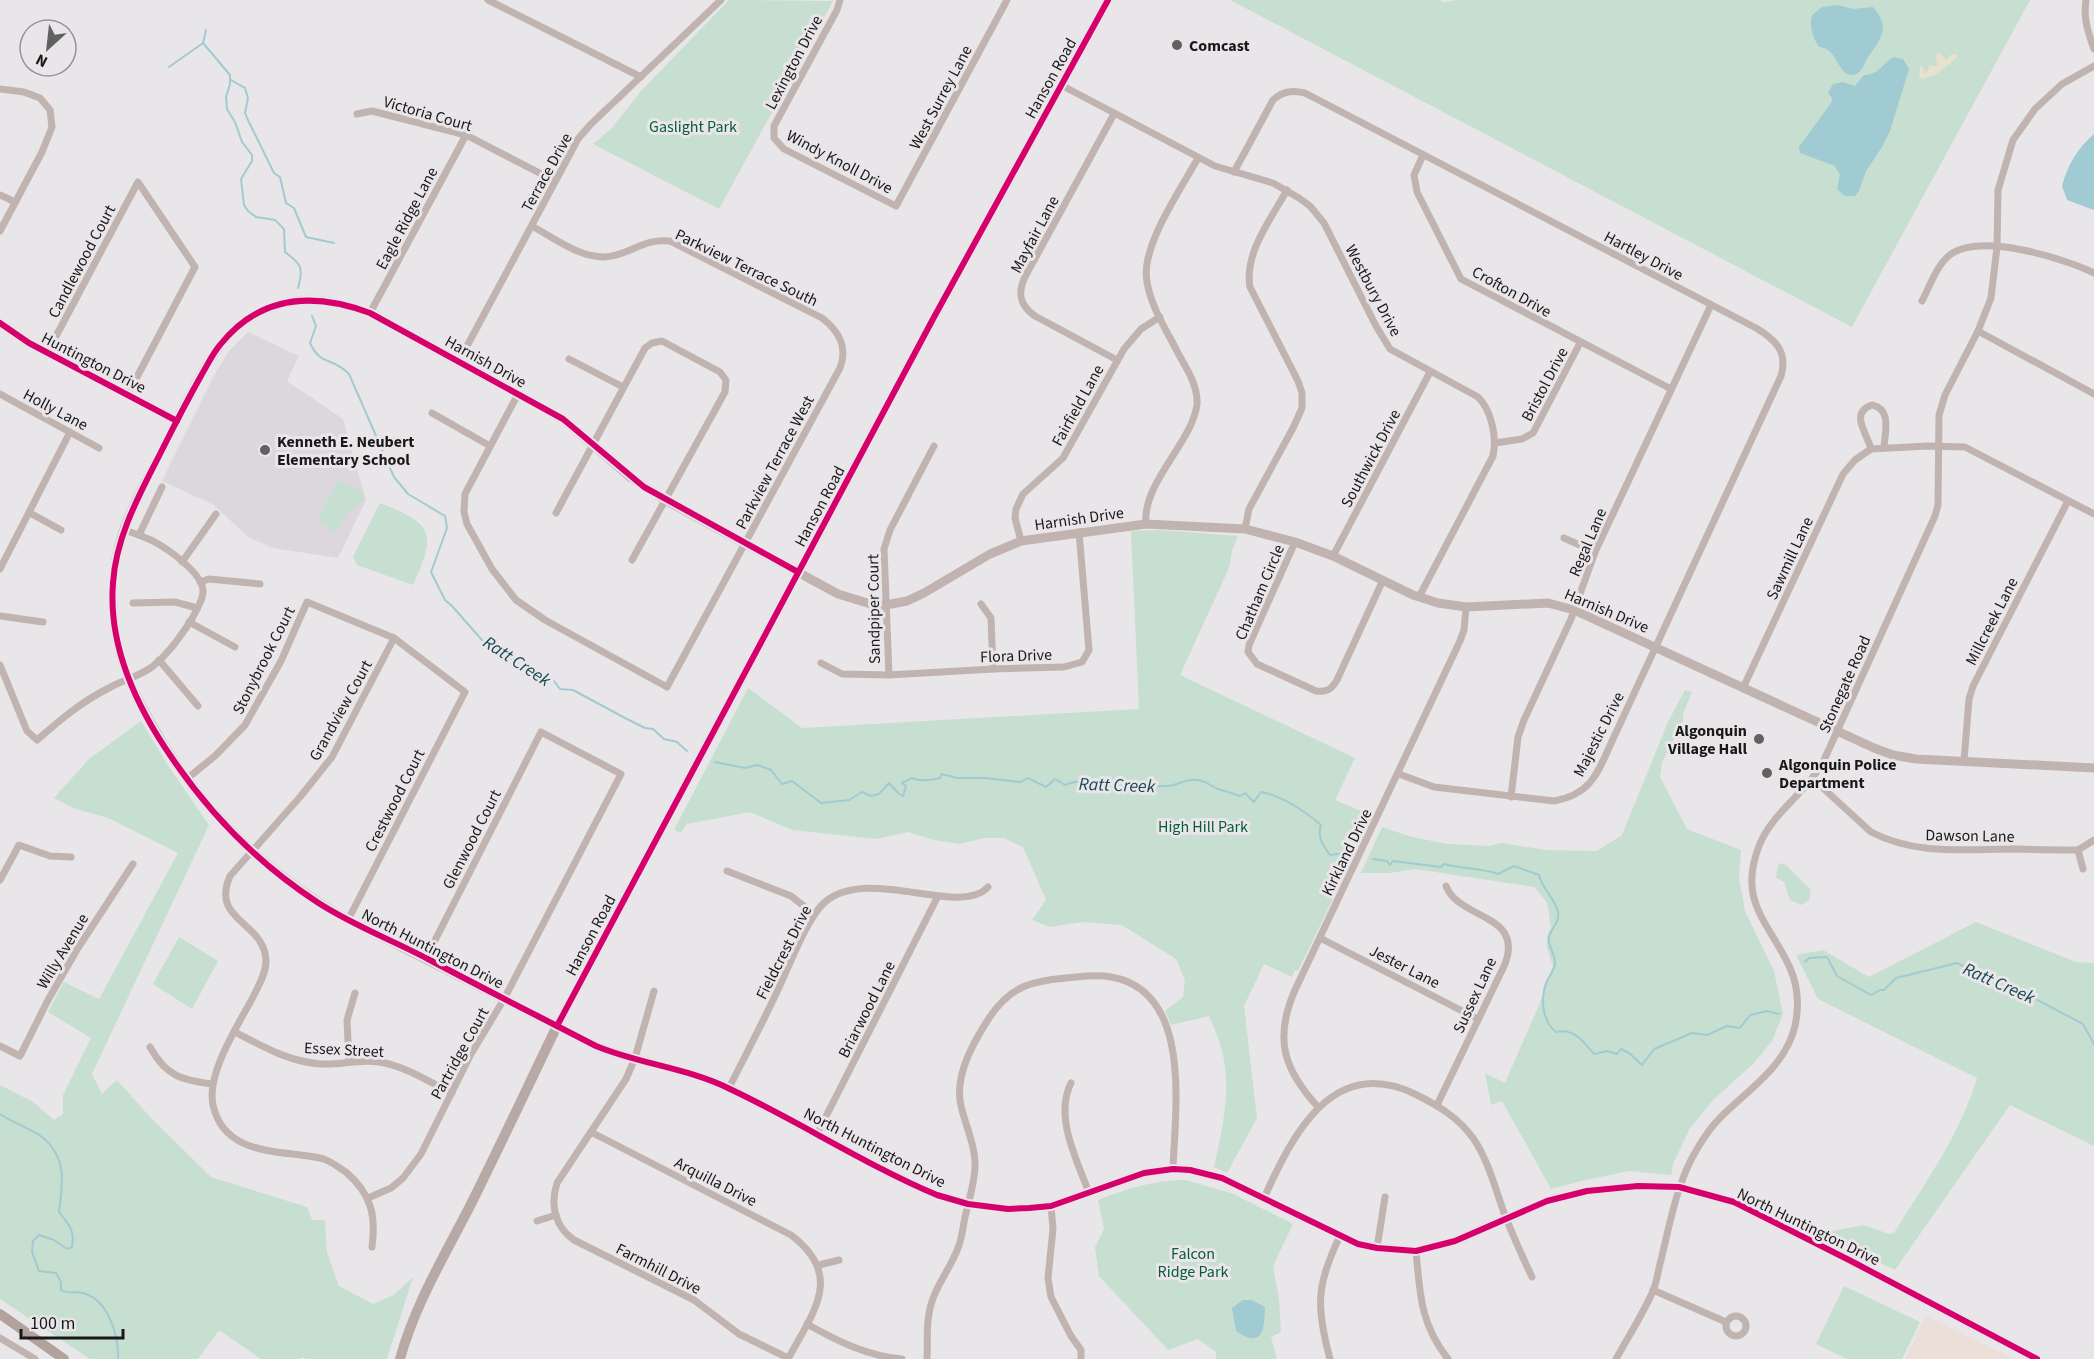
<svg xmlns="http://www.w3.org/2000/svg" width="2094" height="1359" font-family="'Source Sans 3',sans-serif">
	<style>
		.commercial { fill: #ebdfd8 }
		.built { fill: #dcd7dd }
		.green { fill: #c6dfd1 }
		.sand { fill: #e7e1ce }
		.water { fill: #a1cbd2 }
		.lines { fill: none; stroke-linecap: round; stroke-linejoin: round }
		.stream { stroke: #a1cbd2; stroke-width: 2 }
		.minor { stroke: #c0b3b0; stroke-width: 7 }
		.tertiary { stroke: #c0b3b0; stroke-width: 9 }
		.secondary { stroke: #b8a9a5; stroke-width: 10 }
		.primary { stroke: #b2a19c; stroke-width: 10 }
		.cycleway-casing { stroke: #e9e5e9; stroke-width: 10 }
		.cycleway { stroke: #d6006c; stroke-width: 6 }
		.poi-dot { fill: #626162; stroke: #e9e5e9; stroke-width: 2 }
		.labels { text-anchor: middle; stroke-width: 6; stroke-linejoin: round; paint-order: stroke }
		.poi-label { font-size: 16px; font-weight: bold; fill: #1a191a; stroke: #e9e5e9; text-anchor: start }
		.street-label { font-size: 16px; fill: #1a191a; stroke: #e9e5e9 }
		.park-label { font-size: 16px; fill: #045d3b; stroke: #e9e5e9 }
		.water-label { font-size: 18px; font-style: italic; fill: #124950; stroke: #e9e5e9 }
	</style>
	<rect width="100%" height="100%" fill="#e8e6e8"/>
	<polygon class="commercial" points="1926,1316 2014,1359 1905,1359"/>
	<polygon class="built" points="248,332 299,356 287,381 343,419 366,500 338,558 273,548 248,537 214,505 162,481 213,377 229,351"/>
	<g class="green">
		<polygon points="729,0 833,1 719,209 593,144 611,129 641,91"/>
		<polygon points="1230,0 1440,0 1443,2 1457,0 2030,0 1852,327"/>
		<polygon points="338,480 362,492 364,497 362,502 347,513 336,533 317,521"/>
		<path d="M380,503C433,524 437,532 413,585L357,565L353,557Z"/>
		<path d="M1160,530L1238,536L1232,551L1229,568L1180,675L1355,758L1335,800L1373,816L1298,971L1295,970L1292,977L1264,964L1244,1006L1257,1118L1227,1173L1214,1167C1222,1131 1232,1088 1222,1051C1219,1039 1214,1027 1209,1016L1171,1025L1165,1011L1183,997L1185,980L1176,959L1122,925L1082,922L1050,927L1032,920L1046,900L1023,847L1004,838H984L960,844L934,840L908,832L876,839L792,830L750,812L687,824L681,833L674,830L748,688L802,728L1139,709L1131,531Z"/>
		<polygon points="1685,690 1692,692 1683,714 1683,722 1662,762 1660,777 1687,829 1741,850 1739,878 1745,911 1774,971 1783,1014 1772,1041 1754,1063 1713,1100 1690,1128 1673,1164 1671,1175 1629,1171 1581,1181 1551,1189 1502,1101 1491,1105 1485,1073 1505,1083 1539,1005 1553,967 1547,947 1547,936 1551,928 1547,902 1534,887 1415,869 1389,873 1361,873 1382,827 1412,837 1448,844 1489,846 1501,843 1546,850 1597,851 1622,835 1668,722"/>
		<polygon points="141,721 169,767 209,825 92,1074 102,1094 117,1080 151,1118 211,1177 307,1207 312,1220 325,1220 327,1252 339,1286 373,1304 394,1295 413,1277 387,1359 306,1359 303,1357 301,1359 261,1359 219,1330 198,1359 90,1359 0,1299 0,1085 33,1102 54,1120 63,1114 63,1095 91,1038 48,1012 64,982 99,999 178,853 108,818 73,808 54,798 89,759"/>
		<polygon points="1781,863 1787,866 1811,890 1809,900 1801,905 1790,900 1784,882 1776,878 1778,865"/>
		<path d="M1976,922L2076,962L2094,963V1146L2010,1105L1895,1270L1819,1234L1863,1225L1889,1234L1894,1233C1925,1183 1960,1135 1977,1078L1818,999L1796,955L1823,950L1869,977Z"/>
		<polygon points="179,937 218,961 192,1009 153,984"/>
		<path d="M1185,1180L1231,1193L1293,1224L1273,1266L1279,1299L1281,1332L1271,1337L1277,1359H1216V1352L1198,1339L1168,1350L1099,1276L1095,1247L1104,1229L1098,1200C1130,1188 1150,1181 1185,1180Z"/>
		<polygon points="1844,1286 1920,1322 1902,1359 1847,1359 1816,1344"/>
	</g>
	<polygon class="sand" points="1941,53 1946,61 1950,55 1957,54 1957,58 1935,75 1923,79 1919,77 1920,66 1923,67 1924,73 1927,73 1930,65 1937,67 1938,64 1935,58 1937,54"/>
	<g class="water">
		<path d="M1838,5L1853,9L1873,7C1891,27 1881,39 1868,57C1864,63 1862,74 1853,75C1837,77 1839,48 1819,47C1813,38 1809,26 1812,15L1822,7Z"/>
		<path d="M1893,57L1903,59L1909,69L1890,131L1882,147L1866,171L1859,191L1855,196H1845L1837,189L1840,175L1835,166L1800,153L1799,147L1831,103L1832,98L1828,93L1833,84L1843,82L1855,86L1864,75C1879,75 1881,65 1893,57Z"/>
		<path d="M2094,134V210L2067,200L2062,186C2068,164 2077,149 2094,134Z"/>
		<path d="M1243,1300H1252L1265,1307C1264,1328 1264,1350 1236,1331L1232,1308Z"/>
	</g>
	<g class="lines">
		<g class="stream">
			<path d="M203,43L230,75V84L226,97L227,109L235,122L242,142L252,155V161L241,179L244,205L248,211L256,217L275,220L284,229L285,252C301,264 304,267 298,288"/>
			<polyline points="203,43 206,30"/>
			<polyline points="169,67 203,43"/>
			<polyline points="231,80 245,88 248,98 245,113 247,118 274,173 280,177 286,203 294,208 306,237 334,243"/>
			<path d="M312,316L316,326L310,343C321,367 332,356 349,374L394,477L408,494L445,516L447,528L431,572L445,600L452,606L489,648L507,655L521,667L528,664L554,681L560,689L573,690L625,718L645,728L653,729L664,739L677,742L687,751"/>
			<path d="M715,762L745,768L757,765L771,770L782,784L792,781L821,803L849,800L862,792L871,796L879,794L889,783L898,793L903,796L906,786L902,783L912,778C921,782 931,780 940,778L942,774L957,778H985L1021,782L1028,778L1046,787L1055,779L1065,785C1076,780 1084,782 1096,783C1107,783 1118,781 1129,782C1142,784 1153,787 1166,786C1178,786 1185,778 1197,780C1205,780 1210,786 1218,789C1225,791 1232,793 1240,796L1245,793L1254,802L1261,792C1282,796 1305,811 1321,825C1317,838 1323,845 1330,855L1347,853"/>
			<path d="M1373,859L1387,861L1390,865L1393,861L1441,867L1444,864C1462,869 1481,868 1498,874L1514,866L1539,875C1542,889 1555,898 1558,912C1560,923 1551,928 1549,937C1547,947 1556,954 1555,964C1554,970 1550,975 1547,981C1540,998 1542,1021 1556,1032C1574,1028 1583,1041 1594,1054L1607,1051L1617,1054L1621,1049L1629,1053L1642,1065L1654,1049L1692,1033L1707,1035L1727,1026L1740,1028L1750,1015L1767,1011L1779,1014"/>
			<polyline points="1805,962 1809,958 1827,957 1837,976 1871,995 1880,990 1884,990 1896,978 1957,963 1972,970 1977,970 1984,977 2007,984 2083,1024 2094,1044"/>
			<path d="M0,1114C13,1123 30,1128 42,1137C67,1157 63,1183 59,1212C69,1225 75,1230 72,1247L67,1249L54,1240L39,1235L33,1241L32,1252L39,1271L56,1273L61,1282V1290C68,1294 75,1291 83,1293C109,1300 119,1337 118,1359"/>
		</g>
		<g class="minor">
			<polyline points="488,0 641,77"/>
			<polyline points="840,0 837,10 774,126 774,138 784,149 896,206 1007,0"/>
			<path d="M2086,0C2083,18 2088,32 2094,49"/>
			<path d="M1061,85L1215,166L1273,183L1299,198L1310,206L1324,223L1376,326L1390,349L1478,397C1492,411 1497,438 1493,456L1419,597"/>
			<polyline points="0,89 24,92 40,98 50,110 52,127 42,152 0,231"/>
			<polyline points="357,114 372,111 466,135 555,181"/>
			<path d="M1114,114L1026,275C1017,292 1019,305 1035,316L1117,360"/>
			<polyline points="1423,155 1414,175 1417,192 1461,279 1671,389"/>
			<path d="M1234,172L1273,100C1283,91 1292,90 1305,93L1756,328C1776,340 1788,352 1781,376L1613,739C1598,771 1593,794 1554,801L1434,787L1399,774"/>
			<polyline points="0,195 15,202"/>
			<path d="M1922,301C1930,286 1937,264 1951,254C1982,233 2063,258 2094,273"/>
			<polyline points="370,313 466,135"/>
			<polyline points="1978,331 2094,394"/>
			<polyline points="47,353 138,182 195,267 128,394"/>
			<polyline points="569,359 623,387"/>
			<polyline points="459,361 578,139 590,125 721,0"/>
			<polyline points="0,394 99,448"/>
			<path d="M518,394L465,494L464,512L467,524L492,569L516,600L545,620L667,687L840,368C848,348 839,331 822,318L670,241C645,239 638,249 616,255C587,264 556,239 532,226"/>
			<polyline points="432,413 490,446"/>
			<polyline points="1495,443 1522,439 1533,433 1580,343"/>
			<path d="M1871,449C1867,433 1849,413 1872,405C1892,409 1885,432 1884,447"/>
			<polyline points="30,513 61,530"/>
			<polyline points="556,513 645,348 652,343 662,341 720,372 726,380 725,392 632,560"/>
			<path d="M1146,524C1142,482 1193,442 1197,404C1198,385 1186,368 1178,353C1167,331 1151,307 1147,282C1140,247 1181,189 1198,158"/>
			<path d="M1245,529L1249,509L1294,426L1302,408V393L1298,381L1250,287C1244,253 1271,219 1287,190"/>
			<polyline points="139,535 162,487"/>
			<polyline points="1564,538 1595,552"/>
			<polyline points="1021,541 1015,518 1016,509 1023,494 1063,458 1124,349 1141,329 1160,317"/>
			<path d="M1295,542L1249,645L1248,652L1257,664L1316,691C1327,692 1331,690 1337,680L1383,580"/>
			<polyline points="1333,556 1430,372"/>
			<polyline points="182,562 216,514"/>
			<polyline points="0,569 70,432"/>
			<polyline points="200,582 209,579 260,584"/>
			<polyline points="133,603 175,602 197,608"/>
			<polyline points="981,604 991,618 993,669"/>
			<polyline points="0,616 43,622"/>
			<polyline points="189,622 235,647"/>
			<polyline points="159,660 198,706"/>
			<polyline points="821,663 842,674 889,675 993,669 1064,667 1082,662 1089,650 1079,532"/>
			<path d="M0,665L27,731L37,740C59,721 81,702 107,689C122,680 136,678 152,667C167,655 177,641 188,625C192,619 203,600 203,592C204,574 168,549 153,541C144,537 134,533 124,530"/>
			<polyline points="889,675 884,549 890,530 934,446"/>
			<polyline points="1743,688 1843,474 1855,460 1871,449 1928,446 1965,447 2094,514"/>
			<polyline points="1964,761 1969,699 1973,686 2068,501"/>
			<polyline points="188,778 216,755 245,725 281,661 307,602 394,638 465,692 348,920"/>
			<path d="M1813,779L1871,832C1917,856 1967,849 2017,849C2038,850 2058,850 2078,850L2094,840"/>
			<polyline points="1511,797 1518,737 1524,720 1571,619 1595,552 1711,305"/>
			<polyline points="2078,850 2083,869"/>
			<polyline points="727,871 791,896 814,914"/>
			<polyline points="0,880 19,845 50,856 71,857"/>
			<polyline points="1320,938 1478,1019"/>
			<path d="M654,991L635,1058L626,1079L557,1183C550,1205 555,1227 574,1240L694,1300L739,1334L788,1358"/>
			<path d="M235,1032C262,1046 289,1062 321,1064C342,1065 364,1058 385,1063C408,1068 431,1083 452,1093"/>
			<polyline points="0,1046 20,1056 48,1000 78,948 133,864"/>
			<path d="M150,1047C166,1076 181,1080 212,1084"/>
			<polyline points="349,1062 347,1020 355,993"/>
			<path d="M1071,1083C1054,1117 1077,1160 1089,1193"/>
			<path d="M729,1088C744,1058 760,1028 774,998C787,973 806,918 825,902C869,865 960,918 988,887"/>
			<path d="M1437,1105L1505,964C1524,913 1459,920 1446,886"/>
			<path d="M1318,1107C1283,1069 1274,1038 1295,990L1460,641L1464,630L1466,607"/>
			<path d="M591,1132L791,1235C845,1276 813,1312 788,1359"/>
			<polyline points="817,1134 938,896"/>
			<polyline points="368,1198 391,1188 403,1178 421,1154 471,1054 504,999 621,774 541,732 426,958"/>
			<path d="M1264,1198C1292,1136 1332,1054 1415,1094C1437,1105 1458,1117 1473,1138C1489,1161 1496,1192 1506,1218C1514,1238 1523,1258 1532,1277"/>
			<polyline points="1051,1206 1053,1229 1048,1278 1051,1297 1071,1336 1081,1350 1081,1359"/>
			<polyline points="537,1221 556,1215"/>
			<path d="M372,1247C376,1216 372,1195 347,1173C340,1168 332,1162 324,1159C285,1149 225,1159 213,1105C206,1073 239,1024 254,995C259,985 266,973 266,961C265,921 210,922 230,876L300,797L332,757L394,638"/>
			<polyline points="1377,1248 1385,1197"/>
			<path d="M1416,1251C1420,1294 1420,1323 1448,1359"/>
			<polyline points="819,1265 839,1260"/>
			<polyline points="1653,1290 1726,1322"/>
			<circle cx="1736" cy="1326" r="10"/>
			<path d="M807,1324C837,1341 867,1356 902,1359"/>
			<polyline points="0,1338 35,1359"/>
			<path d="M927,1359C928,1344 926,1328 929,1314C932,1290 950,1270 958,1248C962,1238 963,1227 965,1217C969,1201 974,1184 975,1168C976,1147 966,1127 961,1106C954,1076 973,1043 989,1018C1010,987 1030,981 1066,978C1080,977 1096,974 1111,977C1193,991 1175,1110 1173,1169"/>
			<path d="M1330,1359C1316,1307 1316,1285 1340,1236"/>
			<path d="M1616,1359C1628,1337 1643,1314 1653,1291C1657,1282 1658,1270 1661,1260C1670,1223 1677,1182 1697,1149C1703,1139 1711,1127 1719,1119C1747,1090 1785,1068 1795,1026C1799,1007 1798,986 1790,968C1770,923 1737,903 1759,846C1772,812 1807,793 1824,760L1935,516L1938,505L1939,415L1945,395L1978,331L1991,298L1997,247L1998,190L2013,140L2035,109L2062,84L2094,66"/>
		</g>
		<g class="tertiary">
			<polyline points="0,323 29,343 177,421"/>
			<polyline points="557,1026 933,319 1108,0"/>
			<path d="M2037,1359L1851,1261L1734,1202L1679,1187L1638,1186L1587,1191L1547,1201L1455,1241L1416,1251L1377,1248L1358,1244L1222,1178L1190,1170L1173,1169L1144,1173L1051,1206L1029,1208L1008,1209L968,1204L937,1195C866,1165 800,1122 730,1089C688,1068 639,1064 596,1046L348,920C265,873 198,806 151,723C136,696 123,671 117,640C111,609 111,576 119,545C128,511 148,478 164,446C181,413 197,377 219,347C227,334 243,322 256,314C294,294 331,298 370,313L563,419L630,477L665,500L838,594L874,605H886L907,601L924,593L990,554L1021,541L1146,524L1245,529L1295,542L1333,556L1413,595L1438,603L1466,607L1548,603L1574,610L1874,748L1893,755L1916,759L2094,768"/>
		</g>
		<path class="secondary" d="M400,1359C415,1304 445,1255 471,1204C500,1146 528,1086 557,1026"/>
		<polyline class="primary" points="0,1314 64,1359"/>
		<g class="cycleway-casing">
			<g id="cycleway">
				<polyline points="0,323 29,343 177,421"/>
				<path d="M798,572L644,487L563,419L370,313C314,292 260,295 220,345C213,353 208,364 202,374C188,399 175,424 162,450C141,492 116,535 113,583C108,646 136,706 172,758C210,814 259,864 317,902C352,925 392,940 428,959C484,989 540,1017 596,1046C639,1064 688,1068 730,1089C800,1122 866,1165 937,1195L968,1204L1008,1209L1029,1208L1051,1206L1144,1173L1173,1169L1190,1170L1222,1178L1358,1244L1377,1248L1416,1251L1455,1241L1547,1201L1587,1191L1638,1186L1679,1187L1734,1202L1851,1261L2037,1359"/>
				<polyline points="557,1026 933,319 1108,0"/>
			</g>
		</g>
		<use href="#cycleway" class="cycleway"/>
	</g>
	<g class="poi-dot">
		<circle cx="1177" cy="45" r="6"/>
		<circle cx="265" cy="450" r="6"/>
		<circle cx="1759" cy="739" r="6"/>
		<circle cx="1767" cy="773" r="6"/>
	</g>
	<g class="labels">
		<g class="poi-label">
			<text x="1189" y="51">Comcast</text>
			<text x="277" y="447">Kenneth E. Neubert<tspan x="277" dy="18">Elementary School</tspan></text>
			<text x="1747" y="736" text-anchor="end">Algonquin<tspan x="1747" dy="18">Village Hall</tspan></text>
			<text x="1779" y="770">Algonquin Police<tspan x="1779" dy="18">Department</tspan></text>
		</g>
		<g class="street-label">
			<text transform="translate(793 62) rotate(-62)" y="6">Lexington Drive</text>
			<text transform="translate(1050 78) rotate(-61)" y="6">Hanson Road</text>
			<text transform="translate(940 97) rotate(-62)" y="6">West Surrey Lane</text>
			<text transform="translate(428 113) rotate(16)" y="6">Victoria Court</text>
			<text transform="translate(840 161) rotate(28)" y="6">Windy Knoll Drive</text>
			<text transform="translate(546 172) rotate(-61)" y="6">Terrace Drive</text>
			<text transform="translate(406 218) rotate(-62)" y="6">Eagle Ridge Lane</text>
			<text transform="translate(1034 234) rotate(-62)" y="6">Mayfair Lane</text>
			<text transform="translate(1644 255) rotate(28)" y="6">Hartley Drive</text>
			<text transform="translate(81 261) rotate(-62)" y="6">Candlewood Court</text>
			<text transform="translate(747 267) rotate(26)" y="6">Parkview Terrace South</text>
			<text transform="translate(1374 290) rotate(62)" y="6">Westbury Drive</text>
			<text transform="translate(1512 291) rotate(29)" y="6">Crofton Drive</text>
			<text transform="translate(486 361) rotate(29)" y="6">Harnish Drive</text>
			<text transform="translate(94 362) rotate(27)" y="6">Huntington Drive</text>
			<text transform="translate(1544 384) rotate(-62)" y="6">Bristol Drive</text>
			<text transform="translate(1077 405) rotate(-61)" y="6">Fairfield Lane</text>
			<text transform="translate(56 409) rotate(28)" y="6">Holly Lane</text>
			<text transform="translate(1370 458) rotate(-62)" y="6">Southwick Drive</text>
			<text transform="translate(774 462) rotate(-62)" y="6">Parkview Terrace West</text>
			<text transform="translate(819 506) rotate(-62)" y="6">Hanson Road</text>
			<text transform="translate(1079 518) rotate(-8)" y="6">Harnish Drive</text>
			<text transform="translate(1587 542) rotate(-67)" y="6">Regal Lane</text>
			<text transform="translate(1789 558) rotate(-65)" y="6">Sawmill Lane</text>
			<text transform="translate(1259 592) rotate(-67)" y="6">Chatham Circle</text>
			<text transform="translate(873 609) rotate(-91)" y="6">Sandpiper Court</text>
			<text transform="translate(1607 610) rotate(23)" y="6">Harnish Drive</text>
			<text transform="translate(1991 621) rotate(-63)" y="6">Millcreek Lane</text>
			<text transform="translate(1016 655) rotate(-2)" y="6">Flora Drive</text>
			<text transform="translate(263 660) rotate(-63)" y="6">Stonybrook Court</text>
			<text transform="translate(1844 684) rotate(-66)" y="6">Stonegate Road</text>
			<text transform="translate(340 710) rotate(-61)" y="6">Grandview Court</text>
			<text transform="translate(1598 734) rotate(-63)" y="6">Majestic Drive</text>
			<text transform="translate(394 800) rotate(-63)" y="6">Crestwood Court</text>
			<text transform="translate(1970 835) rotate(1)" y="6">Dawson Lane</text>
			<text transform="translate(471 839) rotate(-63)" y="6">Glenwood Court</text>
			<text transform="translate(1346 852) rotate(-64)" y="6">Kirkland Drive</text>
			<text transform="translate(590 935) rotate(-62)" y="6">Hanson Road</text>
			<text transform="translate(433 948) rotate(27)" y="6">North Huntington Drive</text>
			<text transform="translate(62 951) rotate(-59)" y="6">Willy Avenue</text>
			<text transform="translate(783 952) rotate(-63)" y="6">Fieldcrest Drive</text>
			<text transform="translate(1405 966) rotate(27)" y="6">Jester Lane</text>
			<text transform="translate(1474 995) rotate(-65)" y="6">Sussex Lane</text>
			<text transform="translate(866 1009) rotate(-63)" y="6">Briarwood Lane</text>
			<text transform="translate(344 1049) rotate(3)" y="6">Essex Street</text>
			<text transform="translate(459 1053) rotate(-61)" y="6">Partridge Court</text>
			<text transform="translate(875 1147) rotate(27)" y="6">North Huntington Drive</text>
			<text transform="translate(716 1181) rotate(27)" y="6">Arquilla Drive</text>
			<text transform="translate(1809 1226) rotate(26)" y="6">North Huntington Drive</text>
			<text transform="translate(659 1268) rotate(27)" y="6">Farmhill Drive</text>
		</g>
		<g class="park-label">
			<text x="693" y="132">Gaslight Park</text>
			<text x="1203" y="832">High Hill Park</text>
			<text x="1193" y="1259">Falcon<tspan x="1193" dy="18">Ridge Park</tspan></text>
		</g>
		<g class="water-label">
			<text transform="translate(517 661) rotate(33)" y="6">Ratt Creek</text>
			<text transform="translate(1117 785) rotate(2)" y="6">Ratt Creek</text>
			<text transform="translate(1999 983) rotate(24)" y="6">Ratt Creek</text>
		</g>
	</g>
	<g transform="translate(48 48) rotate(207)"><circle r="28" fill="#e9e5e9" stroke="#969396" stroke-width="1.5"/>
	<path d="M0-4.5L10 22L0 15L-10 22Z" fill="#626162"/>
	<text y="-9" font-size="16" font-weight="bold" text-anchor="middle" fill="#1a191a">N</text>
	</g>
	<path d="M21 1329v9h102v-9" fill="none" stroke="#1a191a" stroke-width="3"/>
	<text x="30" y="1329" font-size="18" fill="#1a191a" stroke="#e9e5e9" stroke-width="4.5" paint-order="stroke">100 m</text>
</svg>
